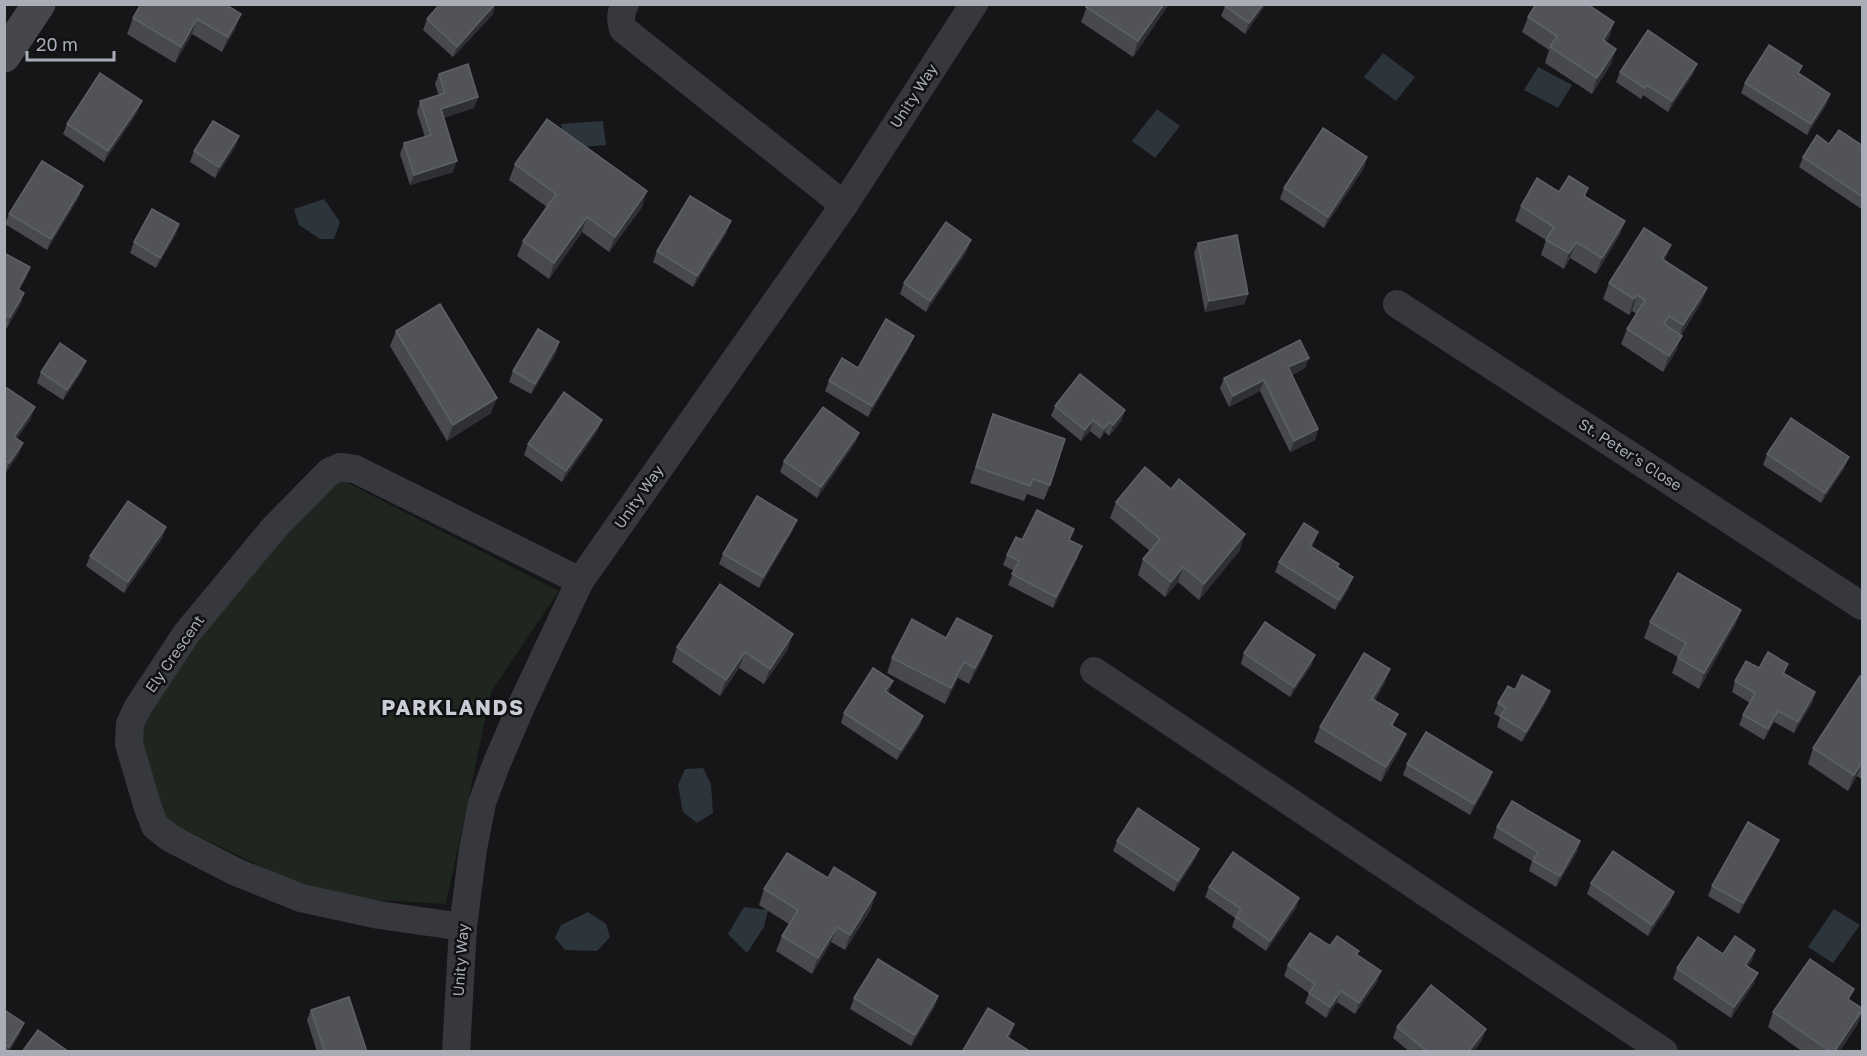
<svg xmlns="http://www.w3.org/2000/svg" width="1867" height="1056" font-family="'Golos Text',sans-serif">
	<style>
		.green { fill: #1e261f }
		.water { fill: #2c353c }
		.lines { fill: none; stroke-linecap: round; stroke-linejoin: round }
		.street { stroke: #37383d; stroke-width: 28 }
		.secondary { stroke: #45474d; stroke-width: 33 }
		.wall { fill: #47494d }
		.shaded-wall { fill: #2f3033 }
		.building { fill: #525359; stroke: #5f6168; stroke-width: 1.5 }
		.labels { text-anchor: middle; stroke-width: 5; stroke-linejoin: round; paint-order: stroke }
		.street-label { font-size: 15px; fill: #a8adb8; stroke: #111113 }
		.district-label { font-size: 21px; font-weight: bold; letter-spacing: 1.5px; fill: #c9ccd4; stroke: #111113 }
	</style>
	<rect width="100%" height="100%" fill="#161618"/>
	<polygon class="green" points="336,477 559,591 491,692 446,904 325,897 162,819 137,722 192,640"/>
	<g class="water">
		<polygon points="1383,53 1415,77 1396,101 1364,77"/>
		<polygon points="1538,67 1572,85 1558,108 1524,90"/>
		<polygon points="1157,109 1180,126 1155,158 1132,141"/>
		<polygon points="603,121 606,145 565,148 561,124"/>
		<polygon points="324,199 340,222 334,239 320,239 299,225 294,209"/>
		<polygon points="703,768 711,784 713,813 697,823 683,812 678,785 685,769"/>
		<polygon points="744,907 768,910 764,927 747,953 728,934"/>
		<polygon points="1834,909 1860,925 1833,963 1808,947"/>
		<polygon points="588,912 606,924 610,937 597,951 565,950 555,938 561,925"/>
	</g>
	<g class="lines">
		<g class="street">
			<path d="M625,4C620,13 620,20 623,29L844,205"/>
			<polyline points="1397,304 1862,606"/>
			<polyline points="1094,671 1664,1052"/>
			<polyline points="463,927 379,915 301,898 236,872 170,838 155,826 148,808 129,744 130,724 138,707 186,634 274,528 329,472 340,467 355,469 580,581"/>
			<polyline points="456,1052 463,927 473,849 482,803 496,765 523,702 580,581 844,205 974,4"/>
		</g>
		<polyline class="secondary" points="4,56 39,4"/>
	</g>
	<g class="wall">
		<polygon points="225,4 235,29 222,52 192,34 175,63 127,34 133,18"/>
		<polygon points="1088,4 1169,4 1133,57 1081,22"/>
		<polygon points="1226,4 1266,4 1245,34 1221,16"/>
		<polygon points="1590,6 1614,22 1609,37 1606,42 1616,49 1611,64 1592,94 1545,63 1549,50 1522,32 1528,17"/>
		<polygon points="493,14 453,57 423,30 427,19"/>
		<polygon points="1697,64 1693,74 1668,112 1643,95 1641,99 1616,82 1620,72"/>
		<polygon points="439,74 478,97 474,108 443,118 453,172 410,185 400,154 404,143 425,137 417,112 420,101 439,96 435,84"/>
		<polygon points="1799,74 1830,94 1826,105 1807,135 1741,93 1745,83"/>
		<polygon points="138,111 104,162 63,134 67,124"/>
		<polygon points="239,136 235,147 215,178 190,162 194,151"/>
		<polygon points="1829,144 1863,146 1863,210 1799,167 1803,157"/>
		<polygon points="1367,157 1364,168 1324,228 1280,199 1284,188"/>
		<polygon points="515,164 642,207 609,252 582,232 549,279 517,256 523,241 547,207 509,180"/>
		<polygon points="1588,188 1585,197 1625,221 1619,236 1596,274 1570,258 1564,269 1541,255 1546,240 1515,221 1521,206 1559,192"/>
		<polygon points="79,197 47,250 5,224 9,214"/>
		<polygon points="179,224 176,234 156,268 130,253 134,242"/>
		<polygon points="727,232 693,287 653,262 657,251"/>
		<polygon points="1198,243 1248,294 1244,304 1205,312 1194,253"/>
		<polygon points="967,251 926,312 900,294 904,283"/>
		<polygon points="4,253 30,267 26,278 19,290 24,293 21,303 7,328 4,327"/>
		<polygon points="1665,261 1707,288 1701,303 1681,335 1676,351 1663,372 1621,344 1627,329 1637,314 1632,311 1629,315 1603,299 1609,283"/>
		<polygon points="396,331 491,413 447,441 390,346"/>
		<polygon points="914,336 910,346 868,417 825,391 829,381 858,368"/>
		<polygon points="559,342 556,353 531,394 509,382 513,371"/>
		<polygon points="1309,358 1305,368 1292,375 1318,429 1315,440 1290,452 1260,391 1229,407 1220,388 1224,378"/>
		<polygon points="82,371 63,400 37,383 41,372"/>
		<polygon points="4,386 31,418 17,438 23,443 19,453 5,474"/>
		<polygon points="1055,406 1125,410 1121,421 1109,436 1105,432 1100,439 1090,431 1081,441 1051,416"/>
		<polygon points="993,414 1050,485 1044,500 1027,494 1024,501 970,483"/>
		<polygon points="598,430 562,482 524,455 528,444"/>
		<polygon points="859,433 855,443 817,498 780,472 784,461"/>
		<polygon points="1767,454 1845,467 1821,503 1763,465"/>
		<polygon points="1116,502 1240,550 1199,600 1178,582 1165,597 1138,575 1143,559 1150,551 1110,518"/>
		<polygon points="166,527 162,538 124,593 86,566 90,556"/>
		<polygon points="793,530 759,588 719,564 723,554"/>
		<polygon points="1022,540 1070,540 1078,557 1053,608 1008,585 1014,571 1003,565 1007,555"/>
		<polygon points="1314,543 1312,547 1338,567 1349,588 1335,610 1275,572 1279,562"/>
		<polygon points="1741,610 1735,625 1699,689 1672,673 1678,657 1644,638 1650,622"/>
		<polygon points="946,638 986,652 969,684 958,678 945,704 887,673 892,658"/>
		<polygon points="677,647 788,649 764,684 739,668 720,696 672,662"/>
		<polygon points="1244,653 1315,655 1311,666 1290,697 1241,664"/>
		<polygon points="1788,664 1784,674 1815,692 1812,703 1794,733 1774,722 1764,740 1739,725 1743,715 1750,703 1732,692 1735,681 1759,668"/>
		<polygon points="1390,669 1384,684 1375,700 1398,714 1393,726 1400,749 1381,782 1314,742 1320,727"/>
		<polygon points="1863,678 1863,780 1857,776 1848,791 1808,764 1813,748"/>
		<polygon points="893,681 888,693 923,716 919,727 897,760 841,723 844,713"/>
		<polygon points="1515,690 1550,691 1546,702 1522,742 1497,727 1500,717 1494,714 1498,703"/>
		<polygon points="1407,764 1489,782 1470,815 1403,775"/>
		<polygon points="1497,827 1577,852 1556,887 1529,871 1532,861 1493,838"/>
		<polygon points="1117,841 1199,849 1195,859 1174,892 1113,851"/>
		<polygon points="1775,850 1739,914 1708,896 1712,886"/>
		<polygon points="828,878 871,909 845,950 831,942 812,974 776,951 782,936 789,924 759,905 764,889"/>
		<polygon points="1591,883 1670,903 1648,936 1587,894"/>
		<polygon points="1209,887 1299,898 1296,908 1266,951 1232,927 1235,918 1205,897"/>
		<polygon points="1330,946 1357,955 1377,982 1355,1014 1337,1002 1326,1018 1305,1003 1309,993 1284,976 1288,965"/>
		<polygon points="1755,950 1752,960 1748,966 1754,983 1731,1018 1673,979 1677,968 1723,954"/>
		<polygon points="854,998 935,1006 911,1046 850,1009"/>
		<polygon points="4,1010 20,1033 9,1052 4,1052"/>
		<polygon points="311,1010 367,1052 317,1052 307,1020"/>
		<polygon points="1863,1011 1857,1025 1839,1052 1803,1052 1768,1027 1773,1012"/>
		<polygon points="1397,1027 1482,1040 1473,1052 1410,1052 1393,1038"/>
	</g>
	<g class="shaded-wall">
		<polygon points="495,4 496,4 493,14 453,57 457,47"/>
		<polygon points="1164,4 1169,4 1133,57 1138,41"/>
		<polygon points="1263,4 1266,4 1245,34 1249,23"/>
		<polygon points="241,14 235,29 222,52 228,37"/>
		<polygon points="197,19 192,34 175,63 181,47"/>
		<polygon points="1614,22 1609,37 1597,55 1603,40"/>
		<polygon points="1616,49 1611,64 1592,94 1597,78"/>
		<polygon points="1697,64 1693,74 1668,112 1672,101"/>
		<polygon points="1830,94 1826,105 1807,135 1811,124"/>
		<polygon points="478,97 474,108 437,120 441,109"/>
		<polygon points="142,101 138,111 104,162 108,151"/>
		<polygon points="239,136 235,147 215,178 219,167"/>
		<polygon points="1367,157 1364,168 1324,228 1328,217"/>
		<polygon points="457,161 453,172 410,185 414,175"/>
		<polygon points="83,186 79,197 47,250 51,239"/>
		<polygon points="647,191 642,207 609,252 615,237"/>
		<polygon points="587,217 582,232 549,279 554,263"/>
		<polygon points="731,221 727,232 693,287 697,276"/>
		<polygon points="1625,221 1619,236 1596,274 1602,258"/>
		<polygon points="179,224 176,234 156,268 160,258"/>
		<polygon points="971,240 967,251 926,312 930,301"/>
		<polygon points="1576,242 1570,258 1564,269 1569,253"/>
		<polygon points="1671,245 1665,260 1656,274 1662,259"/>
		<polygon points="30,267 26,278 14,299 18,289"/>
		<polygon points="1707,288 1701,303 1678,341 1683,325"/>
		<polygon points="24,293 21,303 7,328 10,317"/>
		<polygon points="1248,294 1244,304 1205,312 1209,301"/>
		<polygon points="1637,295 1632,311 1629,315 1634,299"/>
		<polygon points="914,336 910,346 868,417 872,406"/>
		<polygon points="1682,336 1676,351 1663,372 1669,356"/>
		<polygon points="559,342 556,353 531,394 535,384"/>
		<polygon points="1309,358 1305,368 1284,378 1288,367"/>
		<polygon points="86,361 82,371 63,400 67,390"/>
		<polygon points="1264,380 1260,391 1229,407 1233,396"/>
		<polygon points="497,398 491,413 447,441 453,425"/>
		<polygon points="35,407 31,418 10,447 14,437"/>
		<polygon points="1125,410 1121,421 1109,436 1113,425"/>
		<polygon points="602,420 598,430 562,482 566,471"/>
		<polygon points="1093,420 1090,431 1081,441 1085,430"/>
		<polygon points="1109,422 1105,432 1100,439 1104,429"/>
		<polygon points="1318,429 1315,440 1290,452 1294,441"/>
		<polygon points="859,433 855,443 817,498 821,487"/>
		<polygon points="23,443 19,453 5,474 9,463"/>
		<polygon points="1849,457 1845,467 1821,503 1825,493"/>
		<polygon points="797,520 793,530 759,588 763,577"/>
		<polygon points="166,527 162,538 124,593 128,582"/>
		<polygon points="1318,532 1314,543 1306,556 1310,546"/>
		<polygon points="1245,534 1240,550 1199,600 1204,584"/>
		<polygon points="1082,546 1078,557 1053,608 1056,597"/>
		<polygon points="1183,567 1178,582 1165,597 1171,582"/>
		<polygon points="1353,577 1349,588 1335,610 1339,600"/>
		<polygon points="1741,610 1735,625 1699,689 1704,673"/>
		<polygon points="793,634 788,649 764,684 770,669"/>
		<polygon points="992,636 986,652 969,684 975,668"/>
		<polygon points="745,652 739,668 720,696 726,680"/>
		<polygon points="1315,655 1311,666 1290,697 1294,687"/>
		<polygon points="964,662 958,678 945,704 951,688"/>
		<polygon points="1390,669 1384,684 1366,714 1372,699"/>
		<polygon points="893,681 889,691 881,702 885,691"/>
		<polygon points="1550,691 1546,702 1522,742 1526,732"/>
		<polygon points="1815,692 1812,703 1794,733 1798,722"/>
		<polygon points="1778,711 1774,722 1764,740 1768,729"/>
		<polygon points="923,716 919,727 897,760 901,750"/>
		<polygon points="1406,734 1400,749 1381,782 1386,767"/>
		<polygon points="1863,761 1857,776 1848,791 1854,775"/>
		<polygon points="1492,772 1489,782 1470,815 1474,804"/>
		<polygon points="1779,840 1775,850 1739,914 1743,903"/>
		<polygon points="1580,841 1577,852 1556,887 1560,876"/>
		<polygon points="1199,849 1195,859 1174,892 1178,881"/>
		<polygon points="1674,892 1670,903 1648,936 1652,925"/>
		<polygon points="876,893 871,909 845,950 850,935"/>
		<polygon points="1299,898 1296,908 1266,951 1270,941"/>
		<polygon points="837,927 831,942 812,974 818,958"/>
		<polygon points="1755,950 1752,960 1742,976 1745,965"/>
		<polygon points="1381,971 1377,982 1355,1014 1359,1003"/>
		<polygon points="1758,973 1754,983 1731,1018 1734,1007"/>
		<polygon points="1341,991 1337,1002 1326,1018 1330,1007"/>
		<polygon points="938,996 935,1006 911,1046 915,1035"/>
		<polygon points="1863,1010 1857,1025 1839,1052 1834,1052"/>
		<polygon points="24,1023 20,1033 9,1052 7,1052 9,1047"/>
		<polygon points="1014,1024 1009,1040 1007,1037"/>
		<polygon points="1486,1029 1482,1040 1473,1052 1468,1052"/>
	</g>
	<g class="building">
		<polygon points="141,4 225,4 241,14 228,37 197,19 181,47 133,18"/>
		<polygon points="440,4 495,4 457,47 427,19"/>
		<polygon points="1088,4 1164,4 1138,41 1086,7"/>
		<polygon points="1226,4 1263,4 1249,23 1225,6"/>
		<polygon points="1536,4 1587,4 1614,22 1603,40 1616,49 1597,78 1550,47 1557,36 1528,17"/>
		<polygon points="1648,30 1697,64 1672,101 1647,85 1645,88 1620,72"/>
		<polygon points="1769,45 1802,66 1798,73 1830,94 1811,124 1745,83"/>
		<polygon points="468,64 478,97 441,109 457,161 414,175 404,143 431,135 420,101 445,93 439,74"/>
		<polygon points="100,73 142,101 108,151 67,124"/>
		<polygon points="547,119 647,191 615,237 587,217 554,263 523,241 556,194 515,164"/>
		<polygon points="213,121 239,136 219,167 194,151"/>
		<polygon points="1323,128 1367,157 1328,217 1284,188"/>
		<polygon points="1839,130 1863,146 1863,197 1803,157 1817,135 1829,144"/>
		<polygon points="42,161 83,186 51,239 9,214"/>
		<polygon points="1569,176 1588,188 1584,196 1625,221 1602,258 1576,242 1569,253 1546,240 1554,227 1521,206 1537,178 1559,192"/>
		<polygon points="690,196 731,221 697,276 657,251"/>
		<polygon points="152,209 179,224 160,258 134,242"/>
		<polygon points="946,222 971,240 930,301 904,283"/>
		<polygon points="1644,228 1671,245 1662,259 1707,288 1683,325 1669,316 1664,324 1682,336 1669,356 1627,329 1645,300 1637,295 1634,299 1609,283"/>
		<polygon points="1237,235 1248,294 1209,301 1198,243"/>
		<polygon points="4,253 30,267 18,289 24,293 10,317 4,314"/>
		<polygon points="440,304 497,398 453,425 396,331"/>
		<polygon points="886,319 914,336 872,406 829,381 842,358 858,368"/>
		<polygon points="538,329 559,342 535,384 513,371"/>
		<polygon points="1300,340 1309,358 1288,367 1318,429 1294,441 1264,380 1233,396 1224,378"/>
		<polygon points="60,343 86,361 67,390 41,372"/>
		<polygon points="1080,374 1125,410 1113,425 1109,422 1104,429 1093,420 1085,430 1055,406"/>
		<polygon points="4,386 35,407 14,437 23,443 9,463 4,460"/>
		<polygon points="564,392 602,420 566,471 528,444"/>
		<polygon points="823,407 859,433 821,487 784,461"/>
		<polygon points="993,414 1065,439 1050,485 1033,479 1030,486 976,467"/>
		<polygon points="1791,418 1849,457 1825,493 1767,454"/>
		<polygon points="1145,467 1171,489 1179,479 1245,534 1204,584 1183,567 1171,582 1143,559 1160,539 1116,502"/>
		<polygon points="757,496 797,520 763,577 723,554"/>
		<polygon points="128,501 166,527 128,582 90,556"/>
		<polygon points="1037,510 1074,529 1069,540 1082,546 1056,597 1012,574 1019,561 1007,555 1016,537 1022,540"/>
		<polygon points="1304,523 1318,532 1310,546 1339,564 1337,567 1353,577 1339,600 1279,562"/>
		<polygon points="1678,573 1741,610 1704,673 1678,658 1686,643 1650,622"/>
		<polygon points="720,584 793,634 770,669 745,652 726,680 677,647"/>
		<polygon points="957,618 992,636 975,668 964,662 951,688 892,658 912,619 946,638"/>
		<polygon points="1265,622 1315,655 1294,687 1244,653"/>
		<polygon points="1768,652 1788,664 1783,673 1815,692 1798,722 1778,711 1768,729 1743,715 1755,693 1735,681 1746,661 1759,668"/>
		<polygon points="1364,653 1390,669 1372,699 1398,714 1391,725 1406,734 1386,767 1320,727"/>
		<polygon points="873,668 893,681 885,691 923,716 901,750 844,713"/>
		<polygon points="1522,675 1550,691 1526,732 1500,716 1506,708 1498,703 1508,686 1515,690"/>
		<polygon points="1860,676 1863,678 1863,761 1854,775 1813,748"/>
		<polygon points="1426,732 1492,772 1474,804 1407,764"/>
		<polygon points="1512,801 1580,841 1560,876 1533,861 1538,852 1497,827"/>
		<polygon points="1138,808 1199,849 1178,881 1117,841"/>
		<polygon points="1748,822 1779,840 1743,903 1712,886"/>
		<polygon points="1613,851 1674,892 1652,925 1591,883"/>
		<polygon points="1233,852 1299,898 1270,941 1236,917 1241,909 1209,887"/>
		<polygon points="787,853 828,878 834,867 876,893 850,935 837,927 818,958 782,936 798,910 764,889"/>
		<polygon points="1310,933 1330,946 1337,936 1359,951 1356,954 1381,971 1359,1003 1341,991 1330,1007 1309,993 1315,984 1288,965"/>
		<polygon points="1735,936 1755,950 1745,965 1758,973 1734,1007 1677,968 1698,937 1723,954"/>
		<polygon points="878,959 938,996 915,1035 854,998"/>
		<polygon points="1810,959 1854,989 1848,999 1863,1009 1834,1052 1831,1052 1773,1012"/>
		<polygon points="1431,985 1486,1029 1468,1052 1428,1052 1397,1027"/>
		<polygon points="349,997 367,1052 325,1052 311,1010"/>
		<polygon points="988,1008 1014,1024 1007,1037 1031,1052 962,1052"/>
		<polygon points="4,1010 24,1023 9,1047 4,1044"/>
		<polygon points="38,1030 69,1052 22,1052"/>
	</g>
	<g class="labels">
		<g class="street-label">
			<text transform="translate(914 96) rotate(-57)" y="5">Unity Way</text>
			<text transform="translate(1630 455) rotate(33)" y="5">St. Peter's Close</text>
			<text transform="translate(639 497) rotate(-55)" y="5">Unity Way</text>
			<text transform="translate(175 654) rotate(-55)" y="5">Ely Crescent</text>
			<text transform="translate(461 960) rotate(-86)" y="5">Unity Way</text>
		</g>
		<g class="district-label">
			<text x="453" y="715">PARKLANDS</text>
		</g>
	</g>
	<rect width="1867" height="1056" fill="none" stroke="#a8adb8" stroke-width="12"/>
	<path d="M27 51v9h87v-9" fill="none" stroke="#a8adb8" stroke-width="3"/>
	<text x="36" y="51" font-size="18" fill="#a8adb8" stroke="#111113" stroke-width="4.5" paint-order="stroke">20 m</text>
</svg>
